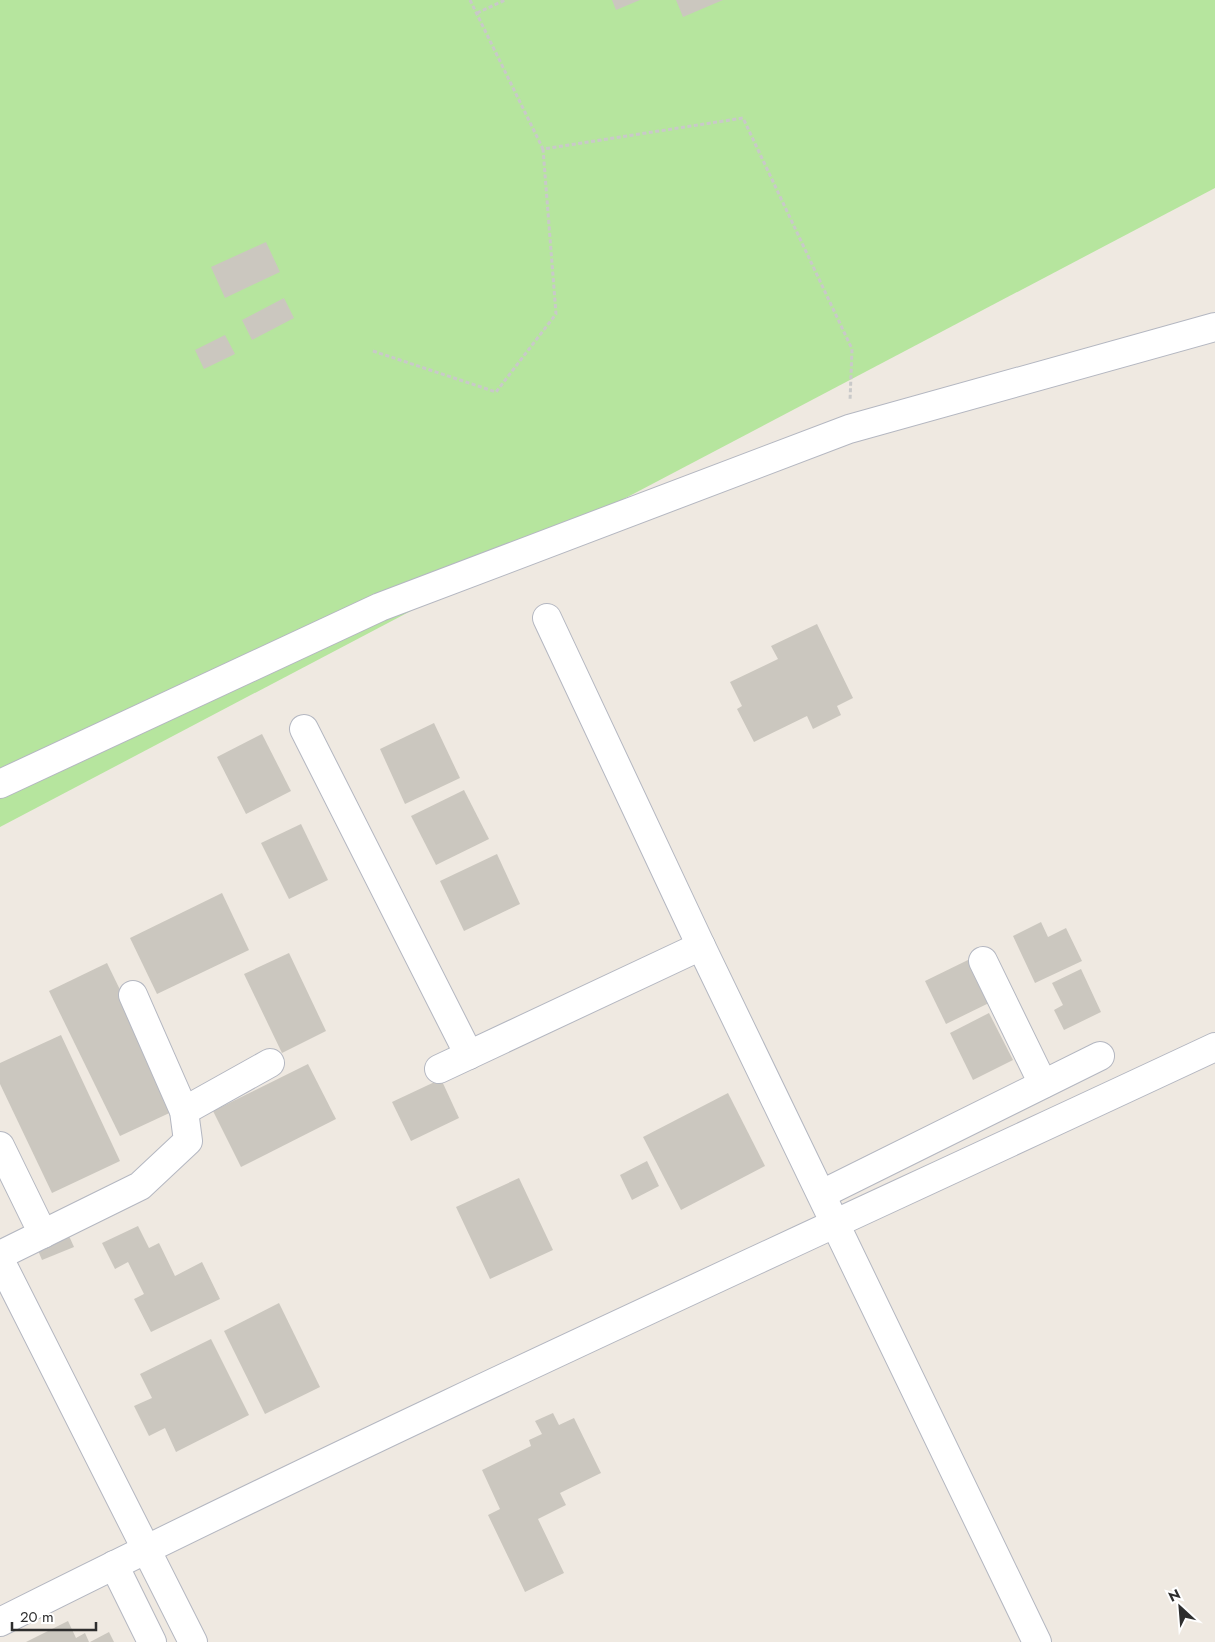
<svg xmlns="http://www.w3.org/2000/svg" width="1215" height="1642" font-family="Jost,sans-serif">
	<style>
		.green { fill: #b6e59e }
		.building { fill: #cbc7bf }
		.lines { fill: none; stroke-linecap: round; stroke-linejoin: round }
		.minor-casing { stroke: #b4b7c1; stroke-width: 30 }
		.path { stroke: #c9c9c9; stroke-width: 3; stroke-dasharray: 4 2.5; stroke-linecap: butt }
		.minor { stroke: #fff; stroke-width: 28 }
	</style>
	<rect width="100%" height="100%" fill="#efe9e1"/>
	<polygon class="green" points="0,0 1215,0 1215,188 0,827"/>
	<g class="building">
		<polygon points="612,0 640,0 616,10"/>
		<polygon points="676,0 723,0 683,17"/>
		<polygon points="266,242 280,272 225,298 211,267"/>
		<polygon points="284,298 294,318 252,340 242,320"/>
		<polygon points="225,335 235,354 204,369 195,350"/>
		<polygon points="817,624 853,698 837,706 841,715 813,729 807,716 754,742 737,709 742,706 730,682 778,659 771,646"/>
		<polygon points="434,723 460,778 405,804 380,749"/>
		<polygon points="262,734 291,791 246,814 217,757"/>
		<polygon points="464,790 489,839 436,865 411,816"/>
		<polygon points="301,824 328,880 289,899 261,843"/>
		<polygon points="497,854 520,904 464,931 440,881"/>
		<polygon points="222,893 249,950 157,994 130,938"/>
		<polygon points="1041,922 1048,937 1066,928 1082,961 1035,983 1013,936"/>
		<polygon points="289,953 326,1031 282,1053 244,974"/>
		<polygon points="970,959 991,1002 946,1024 925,981"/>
		<polygon points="107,963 178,1109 120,1136 49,991"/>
		<polygon points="1081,969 1101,1012 1064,1030 1054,1010 1063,1005 1052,983"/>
		<polygon points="989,1013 1013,1060 973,1080 950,1033"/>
		<polygon points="61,1035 120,1161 52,1193 0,1084 0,1063"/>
		<polygon points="308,1064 336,1119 241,1167 213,1111"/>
		<polygon points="441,1079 459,1118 411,1141 392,1102"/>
		<polygon points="728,1093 765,1166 681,1210 643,1137"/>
		<polygon points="647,1161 659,1186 632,1200 620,1175"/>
		<polygon points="519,1178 553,1250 490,1279 456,1207"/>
		<polygon points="138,1226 149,1248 159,1243 175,1276 202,1262 220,1299 151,1332 134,1299 144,1294 128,1262 115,1269 102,1243"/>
		<polygon points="65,1227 74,1247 42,1260 34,1241"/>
		<polygon points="279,1303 320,1387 265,1414 224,1331"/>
		<polygon points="211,1339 249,1415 176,1452 165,1428 149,1436 134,1406 152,1398 140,1374"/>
		<polygon points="553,1413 559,1425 574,1418 601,1473 560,1493 566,1505 538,1519 564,1573 525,1592 488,1515 500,1509 482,1470 531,1446 529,1440 542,1434 535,1421"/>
		<polygon points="68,1621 76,1638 85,1633 89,1642 26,1642"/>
		<polygon points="109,1632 114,1642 90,1642"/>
	</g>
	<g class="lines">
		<g class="minor-casing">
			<g id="minor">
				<polyline points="547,618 701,946 1037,1642"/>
				<polyline points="304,729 469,1055"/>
				<polyline points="0,784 380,607 849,429 1215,327"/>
				<polyline points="983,961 1043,1084"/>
				<polyline points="439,1069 701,946"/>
				<polyline points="184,1111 270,1063"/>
				<polyline points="0,1146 43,1234"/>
				<polyline points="822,1194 1100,1056"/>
				<polyline points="0,1255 140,1186 188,1141 184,1111 133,995"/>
				<polyline points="0,1260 193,1642"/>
				<polyline points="114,1565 152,1642"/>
				<path d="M0,1622C400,1421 809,1237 1215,1047"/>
			</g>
		</g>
		<g class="path">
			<polyline points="470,0 543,149 743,118 852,349 850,401"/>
			<polyline points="477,13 505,0"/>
			<polyline points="373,351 496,392 556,314 543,149"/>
		</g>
		<use href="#minor" class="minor"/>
	</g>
	<g transform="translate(1180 1607) rotate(334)" stroke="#ffffff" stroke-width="4" paint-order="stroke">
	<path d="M0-4L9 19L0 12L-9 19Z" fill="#2e2e2e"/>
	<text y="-8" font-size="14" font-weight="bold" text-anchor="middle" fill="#2e2e2e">N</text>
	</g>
	<path d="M12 1622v8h84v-8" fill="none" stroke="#2e2e2e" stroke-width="2.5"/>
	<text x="20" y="1622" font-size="15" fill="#2e2e2e" stroke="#ffffff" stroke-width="4" paint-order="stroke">20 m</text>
</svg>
